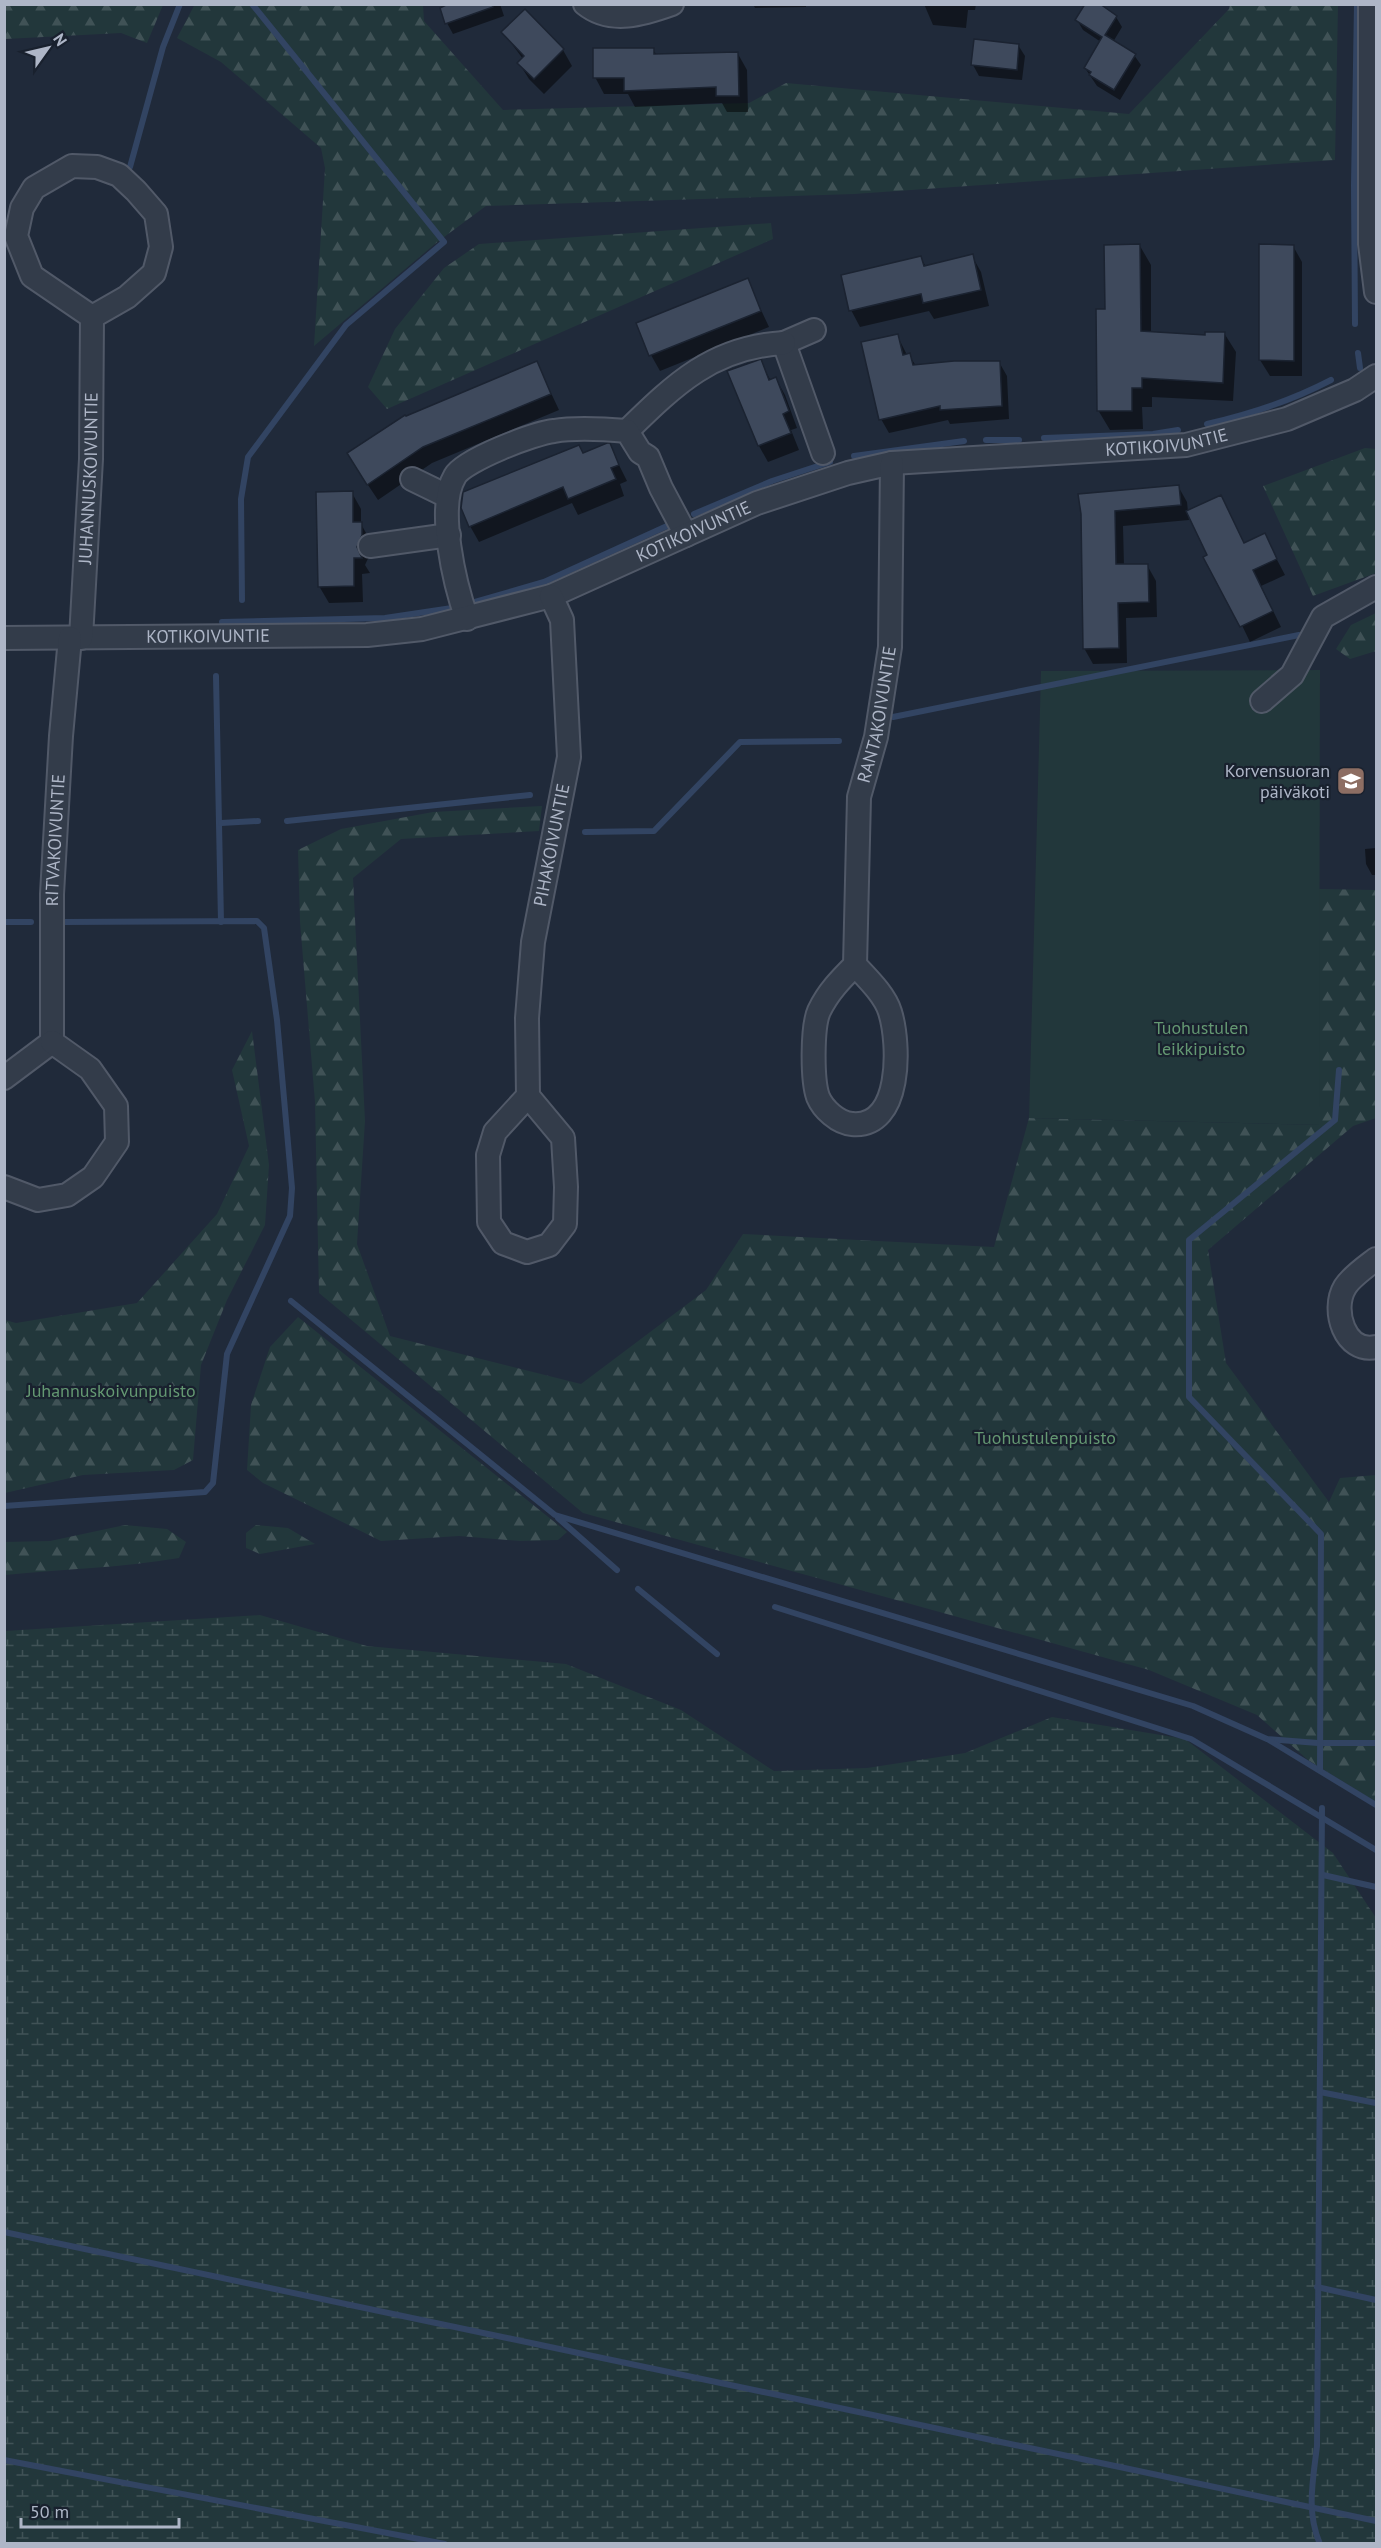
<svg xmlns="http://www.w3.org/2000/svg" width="1381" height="2548" font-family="'PT Sans',sans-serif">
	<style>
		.forest { fill: url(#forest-firs) }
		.wetland { fill: url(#wetland-marsh) }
		.park { fill: #22373b }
		.shadow { fill: #0007 }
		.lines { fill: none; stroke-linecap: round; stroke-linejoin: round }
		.stream { stroke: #324462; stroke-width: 6 }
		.building { fill: #3e495c; stroke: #1b2331; stroke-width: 1.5 }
		.minor-casing { stroke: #515968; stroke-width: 26 }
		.minor { stroke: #333c4a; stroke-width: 22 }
		.labels { text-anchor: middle; stroke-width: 4.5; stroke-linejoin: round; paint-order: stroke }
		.street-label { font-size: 18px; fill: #aeb6c7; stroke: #19212e }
		.poi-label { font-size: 18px; fill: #aeb6c7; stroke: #19212e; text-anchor: end }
		.park-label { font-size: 18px; fill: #649872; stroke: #19212e }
	</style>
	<defs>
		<pattern id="forest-firs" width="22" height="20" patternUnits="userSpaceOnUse" patternTransform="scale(1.5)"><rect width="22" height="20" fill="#22373b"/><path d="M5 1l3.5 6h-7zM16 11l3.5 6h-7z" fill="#405256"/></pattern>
		<pattern id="wetland-marsh" width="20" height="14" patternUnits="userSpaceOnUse" patternTransform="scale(1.5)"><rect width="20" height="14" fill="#22373b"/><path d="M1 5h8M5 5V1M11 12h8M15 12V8" fill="none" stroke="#405256"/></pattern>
	</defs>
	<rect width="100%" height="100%" fill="#202a3a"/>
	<g class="forest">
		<polygon points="195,4 423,5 424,21 503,110 749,103 786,83 1129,114 1229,9 1230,5 1338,5 1335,160 854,194 486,206 436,243 314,346 325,168 321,148 221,62 177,38"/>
		<polygon points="4,5 5,4 163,5 147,43 121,33 5,39"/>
		<polygon points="771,223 773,239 387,409 368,387 395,329 444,268 479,244"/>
		<polygon points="1365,448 1376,449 1376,573 1313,596 1263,486"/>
		<polygon points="1376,613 1376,651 1350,659 1336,649 1351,625"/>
		<polygon points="542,806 539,831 401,839 353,878 365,1121 357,1244 390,1336 581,1384 706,1290 743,1234 994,1247 1029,1118 1319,1125 1319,889 1376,890 1376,1118 1353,1126 1208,1250 1226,1363 1329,1502 1340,1478 1376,1475 1376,1802 1308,1760 1257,1715 1149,1670 583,1513 319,1293 315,1102 300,922 298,850 341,829 433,812"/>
		<polygon points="252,1031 269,1165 265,1225 227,1300 201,1365 193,1460 174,1470 83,1475 5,1493 5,1320 16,1323 137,1303 217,1214 249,1146 232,1070"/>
		<polygon points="298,1317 567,1532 558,1540 520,1541 459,1536 381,1541 263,1483 247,1470 251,1405 270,1347"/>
		<path d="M125,1525L167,1529L186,1542L179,1558C121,1568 63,1569 5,1575V1542L50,1541Z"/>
		<polygon points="256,1525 288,1528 315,1544 260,1554 246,1548 246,1533"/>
	</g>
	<polygon class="wetland" points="260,1615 367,1646 566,1664 681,1710 774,1771 867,1768 965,1753 1052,1717 1185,1739 1333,1853 1376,1918 1376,2543 5,2543 5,1631"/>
	<polygon class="park" points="1320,670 1319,1125 1029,1118 1041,671"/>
	<g class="shadow">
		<polygon points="453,4 500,4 504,16 453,34 447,23"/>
		<polygon points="753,4 806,4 806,7 755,8"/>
		<polygon points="924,4 976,4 975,10 968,10 966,28 933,25"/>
		<polygon points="525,11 563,50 572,66 544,94 529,79 519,63 523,59 503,32"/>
		<polygon points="1116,17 1122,27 1113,42 1134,55 1141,65 1120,100 1097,86 1085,68 1101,42 1083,30 1077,20"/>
		<polygon points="1018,45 1025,56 1022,80 979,76 973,65"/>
		<polygon points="653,50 657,55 738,54 747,70 748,112 727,112 722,103 635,107 628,94 604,94 595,77"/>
		<polygon points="1140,246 1151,265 1151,334 1207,337 1224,333 1236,352 1233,401 1152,397 1152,407 1142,407 1143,429 1110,430 1098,410 1107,311"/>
		<polygon points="1293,246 1302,262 1302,376 1270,376 1260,360"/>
		<polygon points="972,256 981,272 989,306 934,319 929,311 860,327 851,310 921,258 926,267"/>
		<polygon points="747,280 769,327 660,371 651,355"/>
		<polygon points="897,335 907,355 909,355 916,366 999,362 1007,376 1009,419 950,424 948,420 889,433 881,419"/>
		<polygon points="760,361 771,381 776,379 785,395 797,428 791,430 799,450 768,462 759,446 729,372"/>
		<polygon points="537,363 559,410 432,463 378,500 358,470"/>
		<polygon points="609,445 627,481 620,484 624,496 578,515 572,503 479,542 470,526 583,455"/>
		<polygon points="1178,486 1187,502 1188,512 1244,544 1264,535 1285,575 1261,586 1281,627 1250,642 1188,513 1189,520 1123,526 1124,566 1147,565 1156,581 1157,617 1126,618 1127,663 1093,664 1084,648 1083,514"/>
		<polygon points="352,493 361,509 361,524 370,540 371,552 365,565 370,573 362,574 363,602 329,603 319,586"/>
		<polygon points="1376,848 1376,875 1372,875 1366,864 1365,849"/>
	</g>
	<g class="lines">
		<g class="stream">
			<polyline points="130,167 163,47 180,4"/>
			<polyline points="1355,324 1354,185 1357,4"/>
			<polyline points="1358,353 1360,368"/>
			<path d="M1207,424C1251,414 1291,401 1331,380"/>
			<polyline points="1044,438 1153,434 1178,430"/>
			<polyline points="986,440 1019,440"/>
			<polyline points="854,456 964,441"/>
			<polyline points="694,514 772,481 830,462"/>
			<polyline points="242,600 241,499 248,457 346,325 444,242 252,4"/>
			<polyline points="475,602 544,582 667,526"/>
			<polyline points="222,622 385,618 452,608"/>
			<polyline points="216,676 221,922"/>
			<polyline points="893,717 1299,635"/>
			<polyline points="287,821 530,795"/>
			<polyline points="221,823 258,821"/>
			<polyline points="585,832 654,831 740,742 839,741"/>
			<polyline points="4,922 31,922"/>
			<polyline points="291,1301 555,1515 1193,1706 1267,1739 1318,1743 1376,1743"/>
			<polyline points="4,1506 205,1492 213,1483 227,1354 290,1216 292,1188 277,1020 264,928 257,921 63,922"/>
			<polyline points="558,1518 617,1570"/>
			<polyline points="638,1589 717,1654"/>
			<polyline points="775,1607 1191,1739 1376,1850"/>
			<polyline points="1269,1740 1376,1805"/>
			<polyline points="1320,1770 1321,1534 1189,1397 1189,1240 1335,1120 1339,1070"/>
			<polyline points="1323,1875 1376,1887"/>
			<polyline points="1320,2092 1376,2103"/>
			<polyline points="4,2232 1376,2521"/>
			<polyline points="1317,2287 1376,2300"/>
			<polyline points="4,2460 445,2544"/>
			<path d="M1320,2544C1306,2512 1313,2480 1317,2446L1322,1808"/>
		</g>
	</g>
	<g class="building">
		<polygon points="448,4 493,4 493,7 445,24 440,8"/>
		<polygon points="1085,4 1100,4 1117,16 1105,35 1136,54 1114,90 1089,75 1091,72 1084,68 1102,37 1075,20"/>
		<polygon points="525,9 564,49 534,79 517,63 524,56 501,32"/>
		<polygon points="974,39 1019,44 1017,70 971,65"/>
		<polygon points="593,48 654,48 654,54 738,52 739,96 716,96 716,87 624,91 624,78 593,78"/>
		<polygon points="1140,244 1141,331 1205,335 1205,332 1225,332 1223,383 1142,378 1142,388 1132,388 1132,411 1097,411 1096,309 1105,309 1104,245"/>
		<polygon points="1259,244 1294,245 1294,361 1259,360"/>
		<polygon points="973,254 981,290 923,303 921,294 849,311 841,275 921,256 924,266"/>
		<polygon points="748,278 761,311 649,356 636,323"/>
		<polygon points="898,334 903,355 910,353 913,365 954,361 1000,361 1002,406 940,410 940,406 879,420 861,342"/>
		<polygon points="761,359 769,380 776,377 789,411 783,414 791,433 758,446 727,371"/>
		<polygon points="537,361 551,394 423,447 367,485 347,453 405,415 406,416"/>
		<polygon points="607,443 610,443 619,465 611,468 616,479 568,499 563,487 469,527 461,508 463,492 579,445 583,453"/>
		<polygon points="1179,485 1181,505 1115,511 1116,564 1148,564 1149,602 1118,603 1119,648 1083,649 1081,514 1078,494"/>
		<polygon points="353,491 353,522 362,522 362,535 357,547 362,558 354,558 354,586 318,587 316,492"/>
		<polygon points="1221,495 1244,543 1265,533 1277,559 1253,570 1273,611 1240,627 1203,557 1207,555 1186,511"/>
	</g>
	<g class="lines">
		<g class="minor-casing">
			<g id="minor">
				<path d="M585,4C611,25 644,14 672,4"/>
				<polyline points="1370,4 1370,244 1376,292"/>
				<polyline points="814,330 784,343 823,453"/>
				<path d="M627,431C675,384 713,347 784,343"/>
				<polyline points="412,479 447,496"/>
				<polyline points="370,546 449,535"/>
				<path d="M467,619C455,585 436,507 455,476C464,460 535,433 554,431C577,427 604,429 627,431L640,452L648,457L661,488L686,535"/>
				<path id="s1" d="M4,638L367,635L422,629L551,596L757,503L848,473L892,463L1186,445L1287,419L1355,390L1376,376"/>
				<path id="s2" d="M81,638L91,459L92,317L127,297L154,273L161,247L156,214L136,191L119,175L97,167L72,166L34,188L22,208L16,236L32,276L92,317"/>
				<polyline points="1262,701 1292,675 1323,617 1376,587"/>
				<path id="s3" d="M855,965C867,978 885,995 890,1012C900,1044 902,1129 852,1124C838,1123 823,1109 818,1097C812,1080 812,1027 819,1011C828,992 841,979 855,965L859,797L876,737L890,647L892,463"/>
				<path id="s4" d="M52,1042V894L61,736L70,638"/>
				<polyline points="4,1078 52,1042"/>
				<path id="s5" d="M528,1096L563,1138L566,1187L565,1224L549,1245L527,1252L503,1243L489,1222L488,1155L495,1132L528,1096L527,1018L533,942L569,757L562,620L551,596"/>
				<polyline points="4,1187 38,1200 67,1195 93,1177 117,1142 116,1106 90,1069 52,1042"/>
				<path d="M1376,1259C1367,1266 1351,1277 1345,1287C1331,1310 1345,1354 1376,1347"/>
			</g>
		</g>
		<use href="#minor" class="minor"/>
	</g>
	<defs>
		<g id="school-square" transform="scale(1.5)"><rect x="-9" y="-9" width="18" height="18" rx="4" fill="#8d6e63" stroke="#19212e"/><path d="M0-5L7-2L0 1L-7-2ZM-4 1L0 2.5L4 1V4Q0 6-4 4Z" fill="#fff"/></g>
	</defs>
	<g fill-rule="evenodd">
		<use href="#school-square" x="1351" y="781"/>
	</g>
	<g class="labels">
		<g class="street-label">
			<text dy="6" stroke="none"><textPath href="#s1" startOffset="1194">KOTIKOIVUNTIE</textPath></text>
			<text dy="6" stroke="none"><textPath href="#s2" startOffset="160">JUHANNUSKOIVUNTIE</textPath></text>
			<text dy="6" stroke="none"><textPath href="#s1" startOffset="708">KOTIKOIVUNTIE</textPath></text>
			<text dy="6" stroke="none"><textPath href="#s1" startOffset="204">KOTIKOIVUNTIE</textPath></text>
			<text dy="6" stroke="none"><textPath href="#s3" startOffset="639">RANTAKOIVUNTIE</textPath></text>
			<text dy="6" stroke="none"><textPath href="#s4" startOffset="202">RITVAKOIVUNTIE</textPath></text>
			<text dy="6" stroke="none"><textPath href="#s5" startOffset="634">PIHAKOIVUNTIE</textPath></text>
		</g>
		<g class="poi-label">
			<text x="1330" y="777">Korvensuoran<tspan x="1330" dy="21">päiväkoti</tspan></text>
		</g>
		<g class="park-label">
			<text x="1201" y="1034">Tuohustulen<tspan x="1201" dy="21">leikkipuisto</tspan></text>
			<text x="111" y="1397">Juhannuskoivunpuisto</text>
			<text x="1045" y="1444">Tuohustulenpuisto</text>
		</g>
	</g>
	<rect width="1381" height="2548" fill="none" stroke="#aeb6c7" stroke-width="12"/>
	<g transform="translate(48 48) rotate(56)" stroke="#19212e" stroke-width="4.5" paint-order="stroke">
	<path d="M0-4.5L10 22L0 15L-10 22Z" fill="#aeb6c7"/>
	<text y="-9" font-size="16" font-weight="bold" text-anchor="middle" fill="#aeb6c7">N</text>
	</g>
	<path d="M21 2518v9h158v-9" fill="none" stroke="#aeb6c7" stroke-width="3"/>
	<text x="30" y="2518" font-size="18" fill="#aeb6c7" stroke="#19212e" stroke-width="4.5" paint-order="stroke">50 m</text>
</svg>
